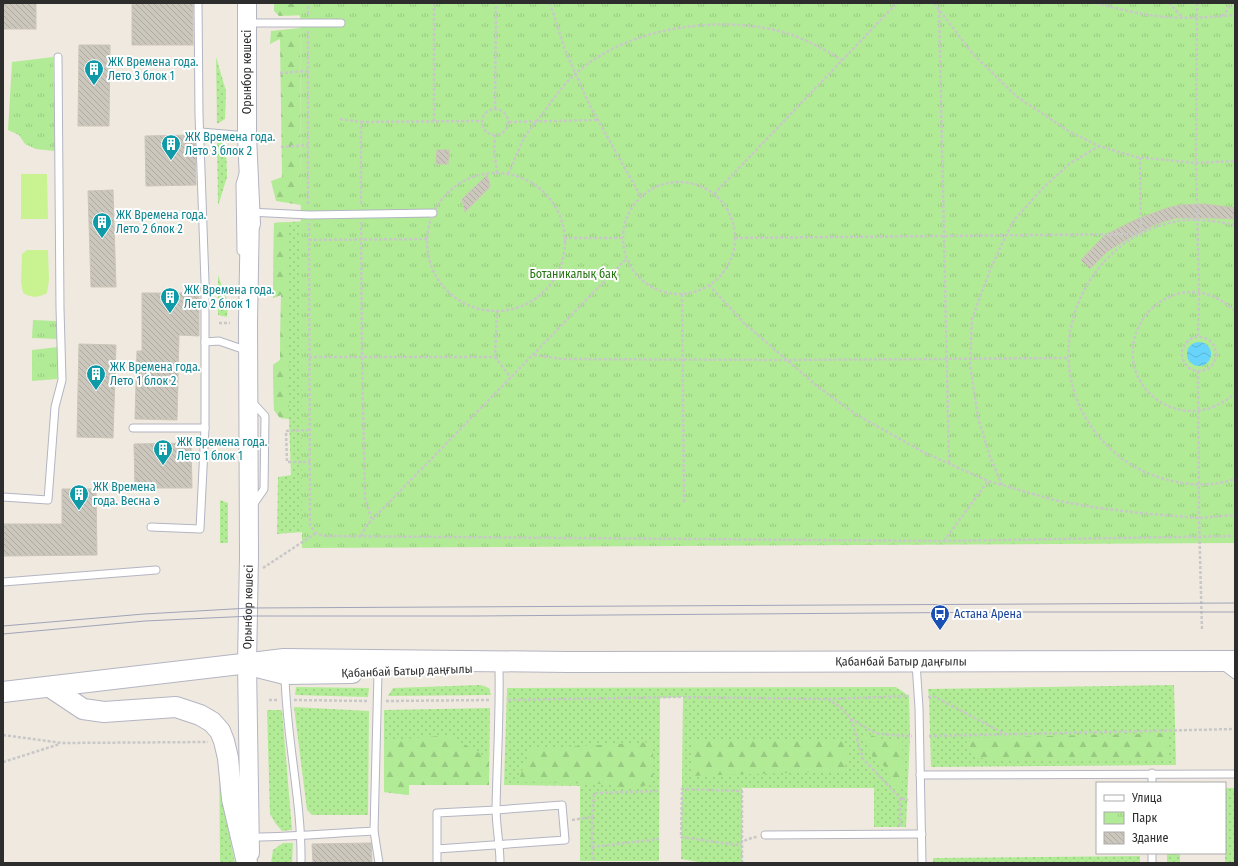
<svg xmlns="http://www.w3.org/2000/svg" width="1238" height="866" font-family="'Fira Sans Condensed',sans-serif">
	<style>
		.grass { fill: url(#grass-dots) }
		.forest { fill: url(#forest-firs) }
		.park { fill: url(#park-tufts) }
		.pitch { fill: #c9f391 }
		.water { fill: url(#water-waves) }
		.building { fill: url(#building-back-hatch); stroke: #ccc5b8 }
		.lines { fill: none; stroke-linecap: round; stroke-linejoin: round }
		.service-casing { stroke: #b3b5c2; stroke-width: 9 }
		.tertiary-casing { stroke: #b3b5c2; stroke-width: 20 }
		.secondary-casing { stroke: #b3b5c2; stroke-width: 22 }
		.path { stroke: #c8c8c8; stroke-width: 2.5; stroke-dasharray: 3 2; stroke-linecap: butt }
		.service { stroke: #fff; stroke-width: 7 }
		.tertiary { stroke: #fff; stroke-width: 18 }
		.secondary { stroke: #fff; stroke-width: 20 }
		.tram { stroke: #a0a4b9; stroke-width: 1 }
		.labels { text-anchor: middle; stroke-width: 4; stroke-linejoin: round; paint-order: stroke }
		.culture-label { font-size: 12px; fill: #0d838f; stroke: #fff; text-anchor: start }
		.street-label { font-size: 12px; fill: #2d2d2d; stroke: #fff }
		.park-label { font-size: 12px; fill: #267513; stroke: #fff }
		.transit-label { font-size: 12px; fill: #164399; stroke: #fff; text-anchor: start }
	</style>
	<defs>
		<pattern id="grass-dots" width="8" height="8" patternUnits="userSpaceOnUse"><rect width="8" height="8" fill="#b2eb96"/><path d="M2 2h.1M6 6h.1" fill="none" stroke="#99ca82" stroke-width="1.8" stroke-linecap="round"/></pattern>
		<pattern id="forest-firs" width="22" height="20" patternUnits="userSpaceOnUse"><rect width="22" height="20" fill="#b2eb96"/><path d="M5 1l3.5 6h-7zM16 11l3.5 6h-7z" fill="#99ca82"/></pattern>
		<pattern id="park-tufts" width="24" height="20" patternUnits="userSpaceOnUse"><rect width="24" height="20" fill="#b2eb96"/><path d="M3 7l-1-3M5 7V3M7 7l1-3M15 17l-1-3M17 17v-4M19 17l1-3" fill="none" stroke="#99ca82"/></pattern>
		<pattern id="water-waves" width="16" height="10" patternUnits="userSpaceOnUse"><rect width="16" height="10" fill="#68d3fb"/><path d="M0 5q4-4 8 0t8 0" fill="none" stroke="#5ab5d7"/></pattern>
		<pattern id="building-back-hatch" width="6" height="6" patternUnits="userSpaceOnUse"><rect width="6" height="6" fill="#cbc7bd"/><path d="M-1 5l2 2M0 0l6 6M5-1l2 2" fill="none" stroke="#afaba3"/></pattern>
	</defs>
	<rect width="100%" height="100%" fill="#f0e9df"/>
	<g class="grass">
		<polygon points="216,57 226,91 225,119 217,124"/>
		<polygon points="217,138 226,145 227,177 218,206"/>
		<polygon points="306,221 302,532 277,534 278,477 291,475 289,419 280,418 274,410 273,365 280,360 281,295 273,298 274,223"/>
		<polygon points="218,275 228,303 227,317 218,315"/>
		<polygon points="220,500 228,503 228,543 220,543"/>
		<polygon points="481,685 489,688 491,695 388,696 393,688"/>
		<polygon points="1174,685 1176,765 931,767 929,697 928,689"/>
		<polygon points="296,687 369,688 368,697 295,695"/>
		<polygon points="896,687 909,696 910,736 906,827 874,827 874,788 742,788 742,863 705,863 681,859 683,697 660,698 659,861 580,861 580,786 504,785 507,688"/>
		<polygon points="294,707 369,711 368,815 312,815 307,810"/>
		<polygon points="490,708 489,785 409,785 409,795 384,792 384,710"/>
		<polygon points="267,710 282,710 292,830 282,831 276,824 270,814"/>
		<polygon points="219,743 224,780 227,823 235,863 220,863"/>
		<polygon points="1226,788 1235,788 1235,863 1225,863"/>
		<polygon points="283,843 293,843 292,863 271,863 273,850"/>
		<rect x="1167" y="853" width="13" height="10"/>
		<polygon points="1140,856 1140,863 933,863 933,858"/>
	</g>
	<g class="forest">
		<polygon points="274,3 322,3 308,15 279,16 274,11"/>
		<polygon points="300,28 301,205 276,201 271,181 282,177 280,39 270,44 271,31"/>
		<polygon points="287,222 289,418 280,418 274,410 273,365 280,360 281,295 273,298 274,223"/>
		<polygon points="862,732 885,740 902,741 903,774 901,790 892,784 885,767 872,756"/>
		<polygon points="1168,733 1168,760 988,760 971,754 965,738"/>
		<polygon points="449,735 489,759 489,785 409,785 409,795 384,792 384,741"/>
		<polygon points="841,739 848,752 844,771 691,776 691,741"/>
		<polygon points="653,742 653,785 624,788 612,784 518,782 530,749"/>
	</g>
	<g class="park">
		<polygon points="300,3 1235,3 1235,543 302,548"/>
		<polygon points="53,57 55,151 36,149 25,144 19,135 8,130 12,62"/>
		<polygon points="33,320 56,321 57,339 32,338"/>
		<polygon points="58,347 57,379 32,381 32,350"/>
	</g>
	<g class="pitch">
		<polygon points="21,174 47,174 48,219 21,219"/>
		<path d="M27,250H48L49,280L47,293C38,298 32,298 23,293L21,283L22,254Z"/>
	</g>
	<circle class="water" cx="1199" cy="354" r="12"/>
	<g class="building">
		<rect x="3" y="3" width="33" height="26"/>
		<rect x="132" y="3" width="61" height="42"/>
		<polygon points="79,45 110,45 109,126 78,126"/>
		<polygon points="195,135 196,185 146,186 145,136"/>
		<polygon points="437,150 449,150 448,164 436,164"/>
		<polygon points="487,175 490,185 489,188 465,212 462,199"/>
		<polygon points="113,190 116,287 91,287 88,191"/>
		<polygon points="1204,204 1235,208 1235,219 1213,218 1176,218 1156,224 1131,237 1108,251 1090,269 1081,260 1105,235 1135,220 1167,208 1181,205"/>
		<polygon points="142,293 199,293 199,336 179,335 177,420 135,419 137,351 142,351"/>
		<polygon points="79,344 116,345 113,438 77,437"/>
		<polygon points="191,443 192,488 135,488 134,444"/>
		<polygon points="62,489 96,489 97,555 3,556 3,524 62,524"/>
		<polygon points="371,843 372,863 313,863 312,844"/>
	</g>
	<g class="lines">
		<g class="service-casing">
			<g id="service">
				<polyline points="247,23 341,23"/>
				<polyline points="201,132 247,136"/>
				<polyline points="250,212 309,215 433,213"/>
				<polyline points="241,251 240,184 243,174"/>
				<polyline points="205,342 219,341 248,351"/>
				<polyline points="252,402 265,416 264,489 253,505"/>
				<polyline points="133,428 205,428"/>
				<polyline points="3,497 48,500 55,407 62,380 60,308 58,57"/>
				<polyline points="151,527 200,529 205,428 205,282 199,115 198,3"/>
				<polyline points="3,582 156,570"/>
				<polyline points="916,663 919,708 922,863"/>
				<polyline points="1223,666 1235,675"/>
				<path d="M499,668C500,715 497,761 496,808C496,826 500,845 500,863"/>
				<path d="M285,675C286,738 302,800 301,863"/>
				<polyline points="920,775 1235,774"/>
				<polyline points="1152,783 1152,773"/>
				<polyline points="374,831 379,863"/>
				<polyline points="765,835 922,834"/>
				<path d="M251,837C292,837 333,833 374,831L378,673"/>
				<polyline points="437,849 565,840 562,805 496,810 437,813 437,863"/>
				<polyline points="1152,863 1152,853"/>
			</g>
		</g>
		<g class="tertiary-casing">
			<g id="tertiary">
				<polyline points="247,3 247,136 251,224"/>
				<path id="s1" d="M250,853L247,664L249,556L248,322L250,212"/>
			</g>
		</g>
		<g class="secondary-casing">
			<g id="secondary">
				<polyline points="257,667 285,674 352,673"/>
				<polyline points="50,687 83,709 104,712 176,707 200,715 212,722 220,731 224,741 228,758 232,799 247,863"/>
				<path id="s2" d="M3,692L284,659L568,662L1235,661"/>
			</g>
		</g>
		<g class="path">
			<polyline points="434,3 434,121"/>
			<polyline points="550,3 565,50 589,104 641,197"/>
			<polyline points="934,3 972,53 1016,96 1070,132 1099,146 1136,157 1196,163 1235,161"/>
			<path d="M1096,3C1119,9 1142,15 1166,17C1189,19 1212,17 1235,15"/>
			<polyline points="1169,3 1182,17"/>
			<polyline points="1197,3 1196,163 1199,293 1198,337"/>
			<polyline points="939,10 949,464"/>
			<polyline points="308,14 308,3"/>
			<polyline points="1222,16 1233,3"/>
			<polyline points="308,31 308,206"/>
			<polyline points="280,73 308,71"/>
			<circle cx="495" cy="122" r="13"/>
			<polyline points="495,109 496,3"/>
			<polyline points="340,119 361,122 361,205"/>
			<polyline points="361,122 482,121"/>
			<polyline points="509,122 598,120"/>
			<polyline points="495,135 494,149 497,173"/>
			<polyline points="281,147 308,145"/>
			<circle cx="496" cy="242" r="69"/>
			<path d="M508,174C514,162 518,150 524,138C529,130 535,123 541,116C551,102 562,86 575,74C626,28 714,15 779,31C802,37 822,48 842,60"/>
			<circle cx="679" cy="238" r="56"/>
			<polyline points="714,194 897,3"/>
			<polyline points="361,222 362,357 365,499 372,520"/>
			<polyline points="309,223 310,525 316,533 323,536 944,541 1235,536"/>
			<path d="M1235,225C1219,222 1203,219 1187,220C1089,230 1036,343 1090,425C1106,448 1128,467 1155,476C1181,485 1209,488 1235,479"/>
			<polyline points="564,238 623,238"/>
			<polyline points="735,238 1141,234 1140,158"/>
			<polyline points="309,240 428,239"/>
			<polyline points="709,285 744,323 817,386 857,415 925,453 988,481 1054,500 1092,507 1139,513 1199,518 1235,515"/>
			<polyline points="682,294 684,503"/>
			<path d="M1235,311C1219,296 1198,288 1177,294C1161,299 1148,309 1140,324C1109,384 1182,441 1235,393"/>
			<polyline points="219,323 230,323"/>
			<circle cx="1199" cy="354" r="17"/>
			<polyline points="534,355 562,359 786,360 1068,358"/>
			<polyline points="309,357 495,357 497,311"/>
			<polyline points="495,357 511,378"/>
			<polyline points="1198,371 1199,518 1202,631"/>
			<polyline points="309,430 286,431 287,462 310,462"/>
			<polyline points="1002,485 990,457 978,418 970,364 972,319 990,270 1006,235 1015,219 1043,188 1069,164 1099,146"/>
			<polyline points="361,536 366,526 627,258"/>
			<polyline points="944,541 988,481"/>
			<polyline points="263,568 316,533"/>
			<polyline points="928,697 935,697 1005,734"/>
			<polyline points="828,699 840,707 851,719 875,733 890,735 912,736"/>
			<polyline points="269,700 277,700"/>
			<polyline points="294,700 369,701"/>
			<polyline points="508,700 677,697 828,699 909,696"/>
			<polyline points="386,701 491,700"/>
			<polyline points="851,719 863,759 900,798"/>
			<polyline points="3,735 62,743 208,742"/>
			<polyline points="929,736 1235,729"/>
			<polyline points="3,762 60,744"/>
			<polyline points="592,817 594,793 658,791"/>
			<polyline points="572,820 592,817 592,847 659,839"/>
			<polyline points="900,826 900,798 908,800"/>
			<polyline points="592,847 593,863"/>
			<path d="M742,863V791L682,789L681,837L737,845C744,841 749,838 757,837"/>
		</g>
		<use href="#service" class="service"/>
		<use href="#tertiary" class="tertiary"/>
		<use href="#secondary" class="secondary"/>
		<g class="tram">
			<polyline points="3,626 144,614 250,608 1235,603"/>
			<polyline points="3,634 145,621 252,616 473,616 1019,612 1235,612"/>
		</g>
	</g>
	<defs>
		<g id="building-pin" transform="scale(1)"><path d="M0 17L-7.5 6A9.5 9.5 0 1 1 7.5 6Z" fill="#0f9aa8" stroke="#fff"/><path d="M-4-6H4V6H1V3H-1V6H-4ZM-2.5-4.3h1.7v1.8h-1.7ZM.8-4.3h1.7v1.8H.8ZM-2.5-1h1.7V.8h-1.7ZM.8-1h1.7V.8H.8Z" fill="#fff"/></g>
		<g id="bus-pin" transform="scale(1)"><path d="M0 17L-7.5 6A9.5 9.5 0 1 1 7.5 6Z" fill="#1a4fb4" stroke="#fff"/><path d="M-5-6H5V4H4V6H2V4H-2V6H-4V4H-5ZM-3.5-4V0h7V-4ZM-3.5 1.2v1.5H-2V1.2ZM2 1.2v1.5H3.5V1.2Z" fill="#fff"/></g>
	</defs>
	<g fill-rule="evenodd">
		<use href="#building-pin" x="94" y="69"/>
		<use href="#building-pin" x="171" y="144"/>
		<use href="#building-pin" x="102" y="222"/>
		<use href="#building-pin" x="170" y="297"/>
		<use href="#building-pin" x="96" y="374"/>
		<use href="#building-pin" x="163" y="449"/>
		<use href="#building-pin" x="79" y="494"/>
		<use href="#bus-pin" x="940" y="614"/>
	</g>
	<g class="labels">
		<g class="culture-label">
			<text x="108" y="66">ЖК Времена года.<tspan x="108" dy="14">Лето 3 блок 1</tspan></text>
			<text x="185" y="141">ЖК Времена года.<tspan x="185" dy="14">Лето 3 блок 2</tspan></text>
			<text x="116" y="219">ЖК Времена года.<tspan x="116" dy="14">Лето 2 блок 2</tspan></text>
			<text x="184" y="294">ЖК Времена года.<tspan x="184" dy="14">Лето 2 блок 1</tspan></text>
			<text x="110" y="371">ЖК Времена года.<tspan x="110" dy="14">Лето 1 блок 2</tspan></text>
			<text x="177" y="446">ЖК Времена года.<tspan x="177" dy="14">Лето 1 блок 1</tspan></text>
			<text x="93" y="491">ЖК Времена<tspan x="93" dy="14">года. Весна ә</tspan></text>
		</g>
		<g class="street-label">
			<text transform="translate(247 72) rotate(-90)" y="4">Орынбор көшесі</text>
			<text dy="4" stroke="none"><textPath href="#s1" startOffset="246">Орынбор көшесі</textPath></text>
			<text dy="4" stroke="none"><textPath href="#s2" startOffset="900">Қабанбай Батыр даңғылы</textPath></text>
			<text transform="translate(407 671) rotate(-2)" y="4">Қабанбай Батыр даңғылы</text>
		</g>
		<g class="park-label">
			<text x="573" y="278">Ботаникалық бақ</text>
		</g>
		<g class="transit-label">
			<text x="954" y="618">Астана Арена</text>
		</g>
	</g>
	<rect width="1238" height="866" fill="none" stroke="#2d2d2d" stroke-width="8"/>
	<rect x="1096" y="782" width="130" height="72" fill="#ffffff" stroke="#ababab"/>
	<rect x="1104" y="795" width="20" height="6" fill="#ffffff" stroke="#ababab"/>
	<text x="1132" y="802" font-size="12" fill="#2d2d2d">Улица</text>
	<rect x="1104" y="812" width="20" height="12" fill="url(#park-tufts)" stroke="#ababab"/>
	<text x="1132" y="822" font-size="12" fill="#2d2d2d">Парк</text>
	<rect x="1104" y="832" width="20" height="12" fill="url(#building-back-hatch)" stroke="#ababab"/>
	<text x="1132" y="842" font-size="12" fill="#2d2d2d">Здание</text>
</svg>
